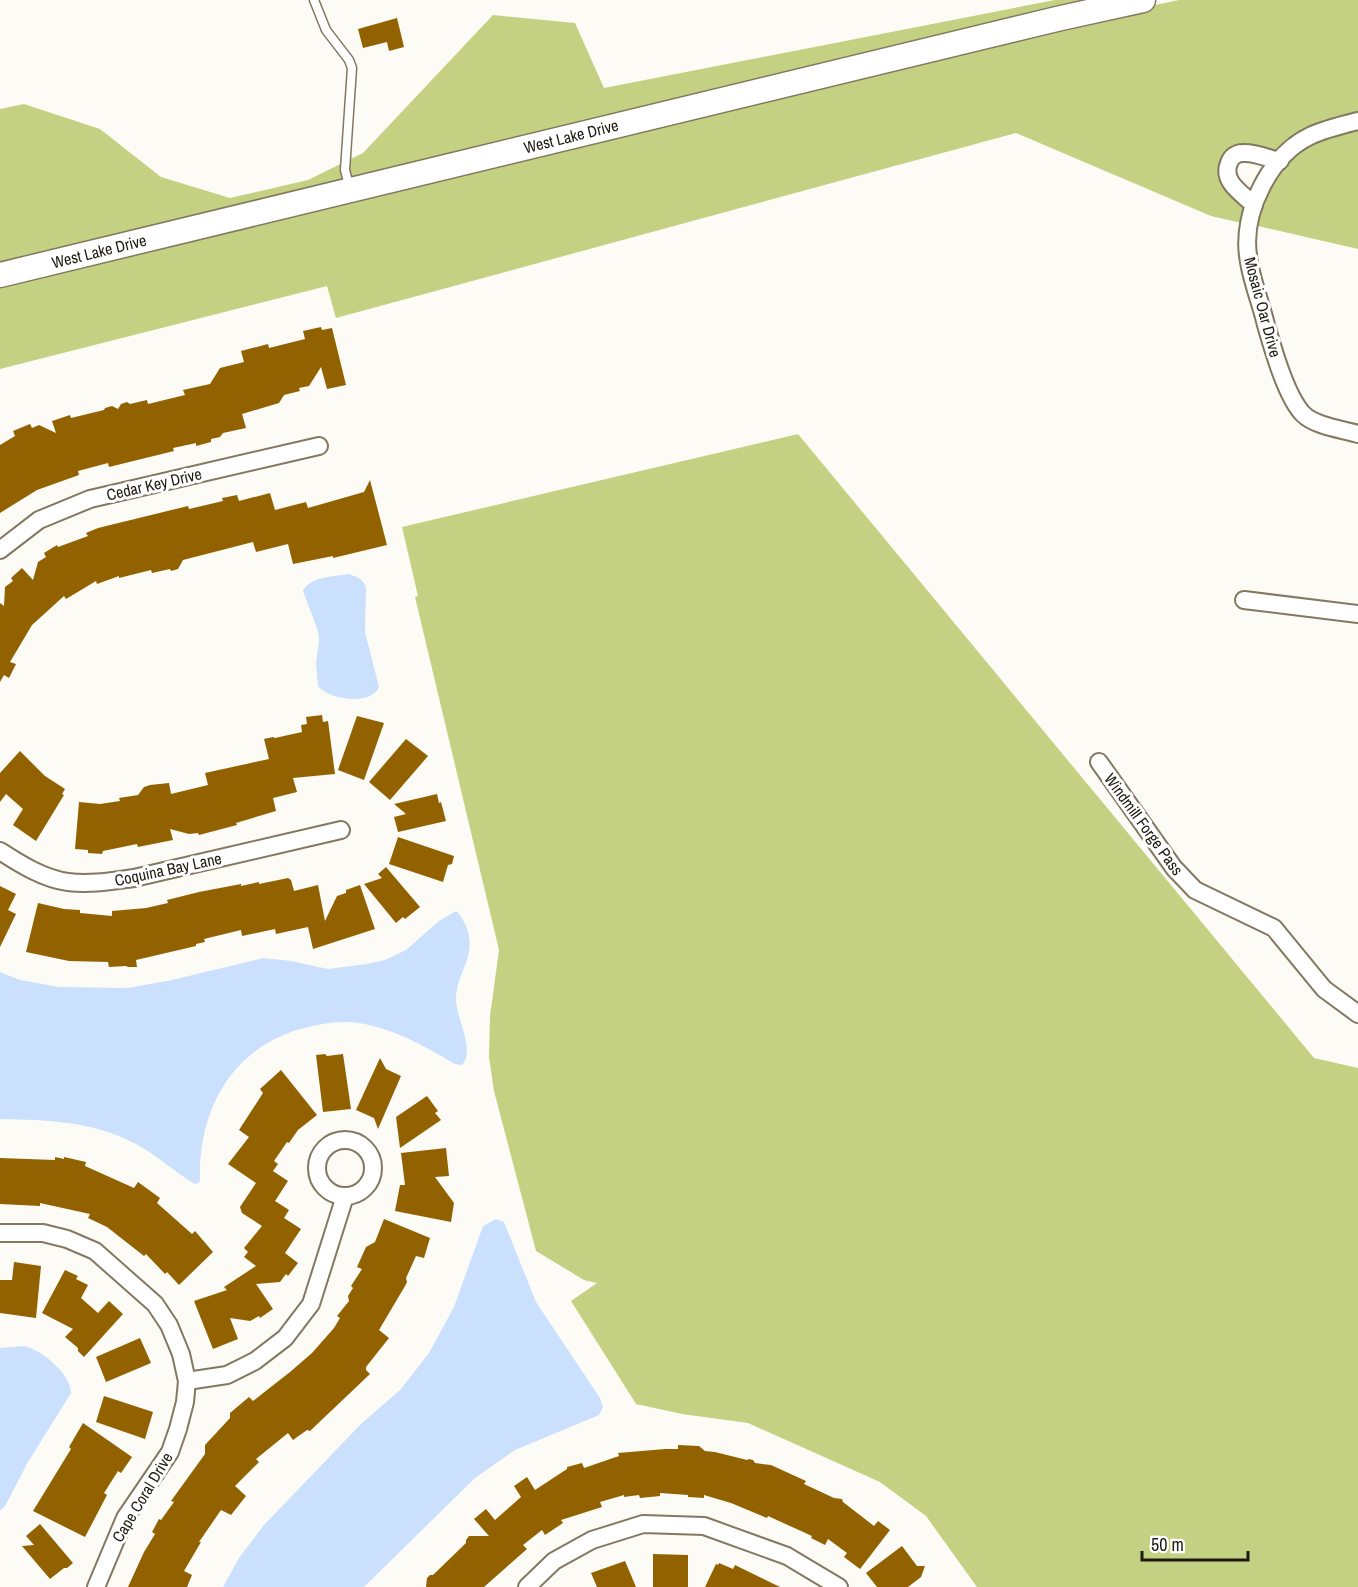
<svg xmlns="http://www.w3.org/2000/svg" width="1358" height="1587" font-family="'Archivo Narrow',sans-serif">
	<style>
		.green { fill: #c4d182 }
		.water { fill: #cae0fc }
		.building { fill: #926100 }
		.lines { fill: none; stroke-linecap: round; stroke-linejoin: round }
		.lane-casing { stroke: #837860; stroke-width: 11 }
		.street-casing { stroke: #837860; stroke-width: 20 }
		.secondary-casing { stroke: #837860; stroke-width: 27 }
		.lane { stroke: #fff; stroke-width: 8 }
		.street { stroke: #fff; stroke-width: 16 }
		.secondary { stroke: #fff; stroke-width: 24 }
		.labels { text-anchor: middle; stroke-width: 6; stroke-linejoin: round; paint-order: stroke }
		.street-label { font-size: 16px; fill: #1e1a10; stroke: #fff }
	</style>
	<rect width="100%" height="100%" fill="#fdfbf6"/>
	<g class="green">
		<polygon points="1055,0 1086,0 1089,4 0,267 0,109 24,104 100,129 161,177 230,198 308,180 363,153 493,15 575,23 604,88"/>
		<path d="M1179,0H1358V113L1277,153L1223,158C1213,181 1229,193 1245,207L1242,223L1211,216L1016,133L336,318L327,286L0,369V282L1112,14Z"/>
		<path d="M1358,129V249L1258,226L1261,209L1265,205L1263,203C1267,190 1275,179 1284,169H1287C1292,146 1338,134 1358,129Z"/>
		<polygon points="798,434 1314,1058 1358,1068 1358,1587 977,1587 926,1516 880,1482 748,1423 682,1414 636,1404 571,1301 597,1283 584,1280 536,1251 494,1091 489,1057 490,1016 499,950 415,597 418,596 402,527"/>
	</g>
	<g class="water">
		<path d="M348,574C357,577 363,578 366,588L365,632L379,687C371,706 329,700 318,686L316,663L319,641L318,631L303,591C311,576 333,577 348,574Z"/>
		<path d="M456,911C461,915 463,920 466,926C478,956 457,971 456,998C455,1016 476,1050 462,1065L455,1064C424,1046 395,1029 359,1023C339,1020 319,1024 300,1029C230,1050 198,1111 200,1181L197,1184L193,1183C174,1171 156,1155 136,1144C93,1121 47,1120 0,1119V972L20,980L59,987L128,988L172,980L263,958L291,961L328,969L367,964L385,960L406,950L439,921Z"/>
		<polygon points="496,1219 504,1222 536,1302 600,1398 603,1407 599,1415 515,1450 475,1478 364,1587 223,1587 239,1558 264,1525 361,1424 401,1389 429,1353 454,1307 483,1226"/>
		<path d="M24,1346C42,1350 71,1374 71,1393L28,1462L5,1506L0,1511V1348Z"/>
	</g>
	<g class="building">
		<polygon points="397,18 404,47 389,51 387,42 363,48 358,29"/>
		<polygon points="321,327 322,330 332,328 346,385 327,389 321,367 309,386 299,388 300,391 284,395 279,403 242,414 246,428 223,433 220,437 211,439 211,442 196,446 196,443 173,448 174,451 109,467 108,463 78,471 79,475 37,490 0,513 0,445 15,436 13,431 30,424 32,428 39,425 56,433 52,421 70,415 71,418 104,410 105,408 112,406 118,409 121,404 127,402 130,404 147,400 148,404 185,395 183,390 210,384 220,368 244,362 241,351 268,344 269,348 305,339 303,331"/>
		<polygon points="370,480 387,545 333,558 333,556 293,564 288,544 256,552 253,542 183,560 178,569 171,571 170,569 152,573 151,570 119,578 119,576 97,584 96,581 66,599 64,596 32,625 10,662 16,664 9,678 4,675 0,682 0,603 4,606 5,587 13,581 11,578 22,568 33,580 38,562 46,557 44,553 57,545 58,547 88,536 86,533 98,528 188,506 189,509 223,501 222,498 237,495 239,501 270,493 275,510 306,502 308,508 364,492"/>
		<polygon points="322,715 323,722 328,721 335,774 293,778 297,792 273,798 276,811 236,823 237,825 199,835 198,833 189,834 170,829 173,840 138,847 137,844 103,851 102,854 88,853 88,850 75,849 79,802 100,804 120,801 119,798 138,795 144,787 150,785 169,783 171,794 208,785 205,773 269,759 264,739 273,737 275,738 302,732 301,725 307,724 306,717"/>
		<polygon points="357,716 384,723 364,780 338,770"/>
		<polygon points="406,739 428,756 390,800 369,782"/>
		<polygon points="20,751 45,776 65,789 62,794 64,795 36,841 13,825 23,809 6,794 0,802 0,773"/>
		<polygon points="437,794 439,803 441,802 446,821 398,832 394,817 406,814 394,804"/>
		<polygon points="398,837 454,856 452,864 448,865 443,882 389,864"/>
		<polygon points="386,867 420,907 405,919 403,917 396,923 364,884 382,878 378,874"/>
		<polygon points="288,878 291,880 294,891 318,885 325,921 337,896 346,893 346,890 360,885 375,929 313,949 308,927 276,934 275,929 242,936 241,930 204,939 205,942 196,944 196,946 136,960 137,967 128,967 126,966 109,967 108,962 69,961 26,952 38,903 64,909 80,910 80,913 112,916 112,911 146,908 168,903 167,900 199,892 241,884 241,886 259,882 259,884"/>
		<polygon points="0,886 16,894 8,910 16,914 0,947"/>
		<polygon points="325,1054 327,1056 343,1054 351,1109 323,1112 316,1055"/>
		<polygon points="380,1058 386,1069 401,1076 378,1129 374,1118 356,1110"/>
		<polygon points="281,1070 317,1115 298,1130 289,1143 287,1142 274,1161 278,1164 273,1171 288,1181 275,1201 289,1210 284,1218 301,1229 285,1253 298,1263 288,1276 286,1274 280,1282 256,1284 273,1309 260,1318 259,1316 250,1321 230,1318 238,1339 213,1349 194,1301 227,1290 224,1287 256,1266 244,1257 248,1252 244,1248 262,1226 242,1213 240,1207 256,1183 228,1164 249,1137 239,1130 263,1093 260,1089"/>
		<polygon points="427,1096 438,1111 435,1113 441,1120 400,1148 396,1117"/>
		<polygon points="446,1148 449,1176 435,1177 454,1203 451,1222 395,1211 400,1185 405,1185 401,1153"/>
		<polygon points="55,1157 64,1159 64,1157 86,1162 85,1166 134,1188 138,1182 160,1198 157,1203 192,1234 195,1231 213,1252 179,1285 167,1272 165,1274 146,1254 144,1256 107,1227 88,1218 90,1214 40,1203 40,1206 0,1204 0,1158 55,1160"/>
		<polygon points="384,1219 430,1238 424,1258 416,1256 406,1278 407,1282 405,1286 379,1330 389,1338 366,1367 366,1370 370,1374 310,1431 307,1430 293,1440 288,1433 256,1459 259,1462 235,1486 246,1496 231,1515 221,1510 199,1542 201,1542 184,1571 192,1575 187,1587 128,1587 144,1552 155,1534 152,1532 159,1519 161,1520 174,1502 171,1501 205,1454 205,1445 230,1418 230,1413 249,1397 253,1401 290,1372 312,1353 334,1328 340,1318 337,1316 349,1301 348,1296 353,1288 351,1286 362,1269 357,1267 366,1247 375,1242"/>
		<polygon points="14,1262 41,1266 36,1318 0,1313 0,1280 12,1280"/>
		<polygon points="65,1270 78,1276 76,1279 88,1285 81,1298 98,1313 109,1301 123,1314 84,1357 78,1351 78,1348 65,1337 73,1329 42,1313"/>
		<polygon points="140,1338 151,1363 106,1382 96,1357"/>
		<polygon points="104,1396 153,1412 145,1439 96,1422"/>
		<polygon points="83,1423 132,1457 121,1473 118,1471 104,1493 107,1495 85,1537 33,1511 71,1449 69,1447"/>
		<polygon points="678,1445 699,1446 705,1451 715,1452 747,1460 749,1459 753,1460 755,1463 771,1465 806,1481 804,1484 834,1498 842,1499 843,1502 874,1526 878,1521 890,1530 860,1569 844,1557 847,1553 828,1539 825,1545 811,1538 812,1536 768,1516 767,1518 731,1503 704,1495 704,1498 688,1497 688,1495 660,1493 660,1496 640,1498 639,1495 624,1497 624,1495 600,1502 602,1507 561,1520 563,1523 545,1535 542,1530 523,1545 527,1549 484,1587 426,1587 427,1578 430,1575 433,1575 466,1543 466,1540 469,1536 489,1536 474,1519 486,1509 495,1520 521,1497 514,1486 527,1477 535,1490 567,1469 567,1467 582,1463 584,1468 619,1456 618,1453 665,1449 678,1449"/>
		<polygon points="40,1524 73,1563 67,1568 64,1568 50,1579 22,1546 34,1545 26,1536"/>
		<polygon points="902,1546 917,1566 925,1566 921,1577 908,1587 877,1587 866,1573"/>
		<polygon points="653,1554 688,1555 688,1587 653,1587"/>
		<polygon points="625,1561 636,1587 597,1587 591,1573"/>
		<polygon points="719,1563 733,1569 735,1565 780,1587 705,1587 716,1564 718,1565"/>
	</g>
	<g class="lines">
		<g class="lane-casing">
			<polyline id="lane" points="314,0 326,30 349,60 352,68 345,170 350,189"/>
		</g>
		<g class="street-casing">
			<g id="street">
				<path d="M1358,121C1342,125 1325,129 1310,136C1270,155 1242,212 1248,255C1250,277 1261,303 1266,325C1273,349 1286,396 1303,414C1315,426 1341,429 1358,434"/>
				<path d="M1254,205C1243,194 1221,182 1229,163C1231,157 1236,153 1243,153C1255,152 1269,159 1280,161"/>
				<polyline points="0,550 39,520 90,499 319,446"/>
				<polyline points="1244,600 1358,614"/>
				<polyline points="1099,762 1174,868 1195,890 1274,928 1324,989 1358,1014"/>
				<path d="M0,851C20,864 44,879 68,882C90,885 112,881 134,878L341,830"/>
				<circle cx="345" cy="1168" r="28"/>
				<polyline points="0,1233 43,1233 67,1239 95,1251 155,1304 169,1325 181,1354 187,1381 185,1402 178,1429 170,1452 125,1518 96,1587"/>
				<polyline points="187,1381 227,1375 255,1361 285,1338 311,1304 345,1196"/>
				<polyline points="527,1587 554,1561 592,1540 643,1524 704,1526 787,1556 839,1587"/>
			</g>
		</g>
		<g class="secondary-casing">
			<polyline id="secondary" points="0,275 1061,18 1143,0"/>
		</g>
		<use href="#lane" class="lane"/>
		<use href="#street" class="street"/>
		<use href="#secondary" class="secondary"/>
	</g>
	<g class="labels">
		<g class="street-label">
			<text transform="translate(571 136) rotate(-14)" y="6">West Lake Drive</text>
			<text transform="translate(99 251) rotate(-14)" y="6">West Lake Drive</text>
			<text transform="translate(1263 307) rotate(75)" y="6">Mosaic Oar Drive</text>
			<text transform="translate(154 484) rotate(-13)" y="6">Cedar Key Drive</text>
			<text transform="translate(1144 824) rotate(54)" y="6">Windmill Forge Pass</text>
			<text transform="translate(168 869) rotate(-12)" y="6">Coquina Bay Lane</text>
			<text transform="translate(142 1497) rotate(-59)" y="6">Cape Coral Drive</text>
		</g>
	</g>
	<path d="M1142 1551v9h106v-9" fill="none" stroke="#1e1a10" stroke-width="3"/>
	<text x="1151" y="1551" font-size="18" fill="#1e1a10" stroke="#ffffff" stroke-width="4.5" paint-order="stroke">50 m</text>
</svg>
